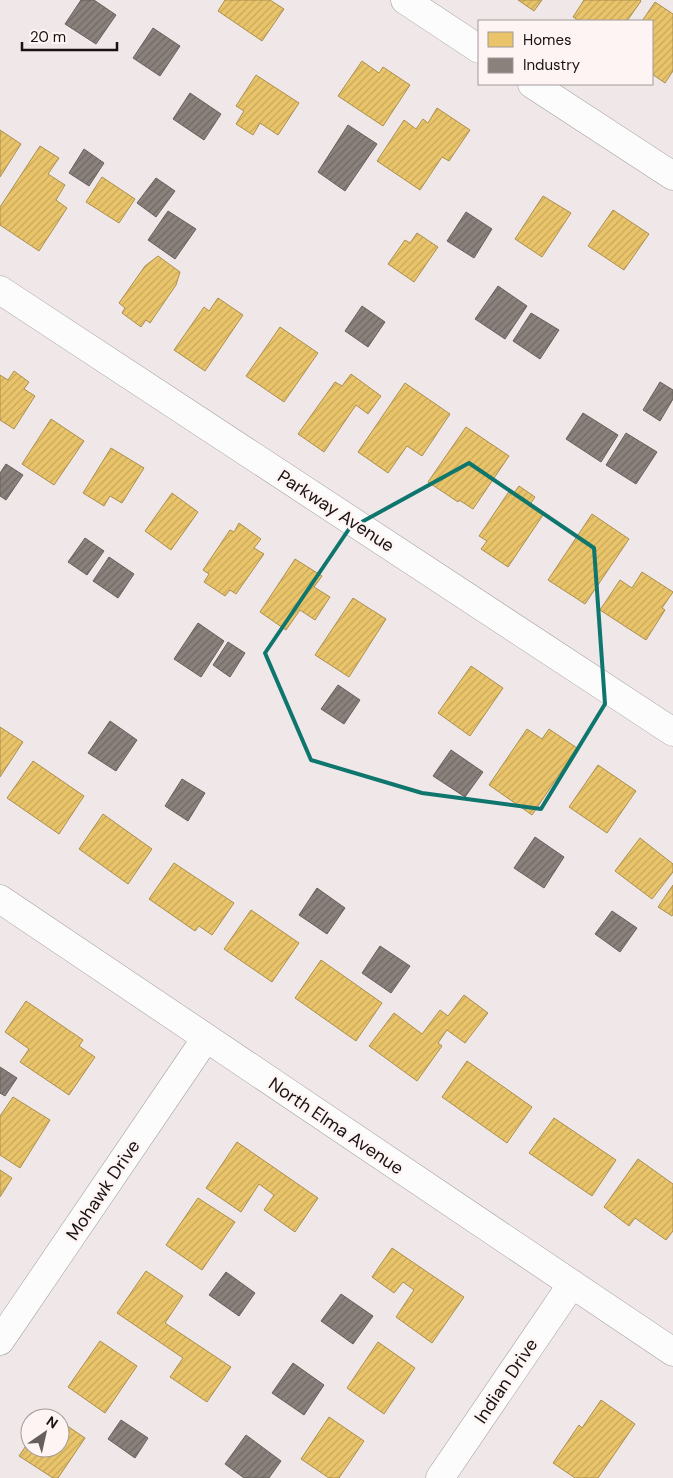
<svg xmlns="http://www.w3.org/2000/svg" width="673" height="1478" font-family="'DM Sans',sans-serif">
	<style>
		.homes { fill: url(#homes-hatch); stroke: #ab8f50 }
		.industry { fill: url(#industry-hatch); stroke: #68605c }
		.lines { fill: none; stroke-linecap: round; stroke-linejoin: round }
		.minor-casing { stroke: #a49e9e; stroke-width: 29 }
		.minor { stroke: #fdfcfc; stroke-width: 28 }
		.marked { fill: none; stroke: #0f766e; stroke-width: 4; stroke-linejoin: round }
		.labels { text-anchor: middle; stroke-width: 5; stroke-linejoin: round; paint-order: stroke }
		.street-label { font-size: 18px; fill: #191313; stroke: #fdf4f3 }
	</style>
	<defs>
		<pattern id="homes-hatch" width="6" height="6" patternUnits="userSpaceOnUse" patternTransform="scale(1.25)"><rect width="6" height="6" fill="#e9c46a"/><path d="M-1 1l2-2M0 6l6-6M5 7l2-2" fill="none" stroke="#c7a85b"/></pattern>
		<pattern id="industry-hatch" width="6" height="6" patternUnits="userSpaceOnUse" patternTransform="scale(1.25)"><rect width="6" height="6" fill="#8a817c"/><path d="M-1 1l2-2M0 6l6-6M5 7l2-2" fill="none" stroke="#706864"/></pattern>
	</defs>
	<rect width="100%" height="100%" fill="#f0e8e8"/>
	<g class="homes">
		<polygon points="225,0 270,0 284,9 262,41 218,11"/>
		<polygon points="518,0 542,0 534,11"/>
		<polygon points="584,0 640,0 641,1 627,21 580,21 573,17"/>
		<polygon points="655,2 673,14 673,71 665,83 652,74 652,21 642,21"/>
		<polygon points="362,61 379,73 383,67 410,85 383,126 338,96"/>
		<polygon points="256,75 299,103 278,135 260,123 253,135 236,124 244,111 236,106"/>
		<polygon points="437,108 470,130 449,161 442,157 420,190 377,161 404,120 416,129 423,119 428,123"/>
		<polygon points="0,130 21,144 0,177"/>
		<polygon points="40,146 59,158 48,174 65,185 56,200 67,208 39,251 0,225 0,207"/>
		<polygon points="102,177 135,199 119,223 86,202"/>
		<polygon points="543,196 571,213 542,257 515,239"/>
		<polygon points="613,210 649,234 624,270 588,246"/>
		<polygon points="417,233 438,247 414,282 388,264 405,240 410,243"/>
		<polygon points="158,256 180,272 176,285 150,323 146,320 141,327 122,313 125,308 119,303 145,266"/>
		<polygon points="218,298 243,315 205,371 174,350 204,307 209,311"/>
		<polygon points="280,327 318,353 284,402 246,376"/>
		<polygon points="14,371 29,382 24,389 35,396 14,429 0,420 0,375 8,380"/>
		<polygon points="351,374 381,396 368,414 356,405 324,452 298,434 335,382 342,386"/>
		<polygon points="405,383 450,414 422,456 407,446 388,473 358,452"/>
		<polygon points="51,419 84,441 54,485 22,464"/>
		<polygon points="466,427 509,456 473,509 459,500 458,502 428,482"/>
		<polygon points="111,448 144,468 122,503 110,496 104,506 83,493"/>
		<polygon points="519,486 535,497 529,506 543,515 508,567 481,549 487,541 479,536 510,490 514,493"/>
		<polygon points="172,493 198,512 171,550 145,531"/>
		<polygon points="592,514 629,539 585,604 548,580"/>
		<polygon points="239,523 261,539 254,548 264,554 236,594 230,590 225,596 204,582 209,574 203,570 230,530 234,532"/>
		<polygon points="295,559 322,576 314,587 330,597 315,620 300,610 286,630 260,612"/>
		<polygon points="642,572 673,592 662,608 665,610 646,640 600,610 620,580 632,588"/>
		<polygon points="353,598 386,619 349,677 315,655"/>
		<polygon points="471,666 503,688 470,736 438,713"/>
		<polygon points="0,727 23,742 0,777"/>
		<polygon points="527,729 542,739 549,729 577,748 532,815 489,785"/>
		<polygon points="33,761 84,796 59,834 7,798"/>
		<polygon points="598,765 636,791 607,833 569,807"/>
		<polygon points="103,814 152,849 128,884 79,849"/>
		<polygon points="640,838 673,864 673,872 652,899 615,871"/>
		<polygon points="174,863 234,903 212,935 199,926 195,931 149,899"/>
		<polygon points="673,885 673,914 672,916 658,907"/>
		<polygon points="251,910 299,943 272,982 224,949"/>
		<polygon points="321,960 382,1003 356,1041 295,998"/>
		<polygon points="464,995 488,1013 465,1043 447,1030 438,1043 442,1046 417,1081 369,1046 394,1013 422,1034 440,1010 448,1016"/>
		<polygon points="26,1001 83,1040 79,1046 95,1057 69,1095 20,1062 29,1049 5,1032"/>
		<polygon points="467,1061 532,1107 507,1143 442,1097"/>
		<polygon points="13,1097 50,1120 20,1168 0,1155 0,1116"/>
		<polygon points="554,1118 616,1160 592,1196 529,1153"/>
		<polygon points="237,1142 318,1198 295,1232 264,1210 274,1195 259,1184 241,1212 206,1188"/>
		<polygon points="638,1159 673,1184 673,1231 666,1240 635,1218 629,1226 604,1207"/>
		<polygon points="0,1170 12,1178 0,1197"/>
		<polygon points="198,1198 235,1222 202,1270 166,1245"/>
		<polygon points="392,1248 464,1297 432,1343 396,1317 414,1290 403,1282 394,1293 372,1277"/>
		<polygon points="146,1271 183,1296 165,1323 231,1367 207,1402 170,1377 183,1358 117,1313"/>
		<polygon points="100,1341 137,1366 105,1413 68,1387"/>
		<polygon points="378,1342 415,1368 384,1414 347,1388"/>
		<polygon points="601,1400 635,1424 598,1478 575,1478 553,1463 579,1425 582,1428"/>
		<polygon points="329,1417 364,1441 339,1478 329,1478 301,1459"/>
		<polygon points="60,1421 85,1438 58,1478 53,1478 19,1456 30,1440 30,1448 60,1448"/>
	</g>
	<g class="industry">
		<polygon points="81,0 94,0 116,15 96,44 65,24"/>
		<polygon points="153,28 180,46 160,76 133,58"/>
		<polygon points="190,93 221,114 204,140 173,119"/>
		<polygon points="348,125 377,144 345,191 318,172"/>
		<polygon points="84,149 104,163 89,186 69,173"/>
		<polygon points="156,178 175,191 156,217 137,203"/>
		<polygon points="168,211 196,229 175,259 148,240"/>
		<polygon points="466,212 492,229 474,258 447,241"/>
		<polygon points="498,286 527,306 505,339 475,319"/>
		<polygon points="362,306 385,322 368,347 345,331"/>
		<polygon points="531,313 559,330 540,359 513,341"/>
		<polygon points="660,382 673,390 673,399 660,421 643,410"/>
		<polygon points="583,413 618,435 601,462 566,439"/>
		<polygon points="626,433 657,452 636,484 606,465"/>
		<polygon points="6,464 23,475 6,500 0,496 0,473"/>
		<polygon points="85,538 104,551 87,575 68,562"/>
		<polygon points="109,557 134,574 118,598 93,581"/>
		<polygon points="198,623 224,641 201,677 174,659"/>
		<polygon points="228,642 245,653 230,677 213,665"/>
		<polygon points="338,685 360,700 344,724 321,709"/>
		<polygon points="110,721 137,740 116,771 88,753"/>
		<polygon points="451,750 483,772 465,797 433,776"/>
		<polygon points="182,779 205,793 188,821 165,806"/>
		<polygon points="535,837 564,857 544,888 514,868"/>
		<polygon points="317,888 345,908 327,934 299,915"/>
		<polygon points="612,911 637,928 620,952 595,934"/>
		<polygon points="380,946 410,966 391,993 362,973"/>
		<polygon points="0,1067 17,1078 5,1096 0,1093"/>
		<polygon points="226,1272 255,1293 239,1316 209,1295"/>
		<polygon points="341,1294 373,1316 353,1344 321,1321"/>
		<polygon points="293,1363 324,1385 304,1415 272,1393"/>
		<polygon points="121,1420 148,1438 135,1458 108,1439"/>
		<polygon points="246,1435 281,1461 269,1478 244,1478 225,1464"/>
	</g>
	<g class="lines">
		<g class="minor-casing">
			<g id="minor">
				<polyline points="405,0 479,49"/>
				<polyline points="532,84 673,176"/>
				<polyline points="0,290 673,732"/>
				<polyline points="0,899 673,1352"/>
				<polyline points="0,1341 206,1038"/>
				<polyline points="440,1478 572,1284"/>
			</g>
		</g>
		<use href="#minor" class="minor"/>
	</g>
	<path class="marked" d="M469,463L594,548L605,704L541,809L422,793L311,760L265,653L349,529Z"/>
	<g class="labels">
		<g class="street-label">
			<text transform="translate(336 511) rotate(33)" y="6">Parkway Avenue</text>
			<text transform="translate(336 1126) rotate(34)" y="6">North Elma Avenue</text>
			<text transform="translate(103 1190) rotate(-56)" y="6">Mohawk Drive</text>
			<text transform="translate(506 1381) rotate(-56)" y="6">Indian Drive</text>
		</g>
	</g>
	<rect x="478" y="20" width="175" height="65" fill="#fdf4f3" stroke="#a29a99"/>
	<rect x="488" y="32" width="25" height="15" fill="#e9c46a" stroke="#a29a99"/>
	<text x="523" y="45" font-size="15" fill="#191313">Homes</text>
	<rect x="488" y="58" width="25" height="15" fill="#8a817c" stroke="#a29a99"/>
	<text x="523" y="70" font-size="15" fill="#191313">Industry</text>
	<g transform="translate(45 1433) rotate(34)"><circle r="24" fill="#fdf4f3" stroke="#a29a99"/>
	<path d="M0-4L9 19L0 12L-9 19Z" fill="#645e5e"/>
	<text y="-8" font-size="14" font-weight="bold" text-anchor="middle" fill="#191313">N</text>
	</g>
	<path d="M22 42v8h95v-8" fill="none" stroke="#191313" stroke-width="2.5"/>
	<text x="30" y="42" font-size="15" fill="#191313" stroke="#fdf4f3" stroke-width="4" paint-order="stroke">20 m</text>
</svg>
